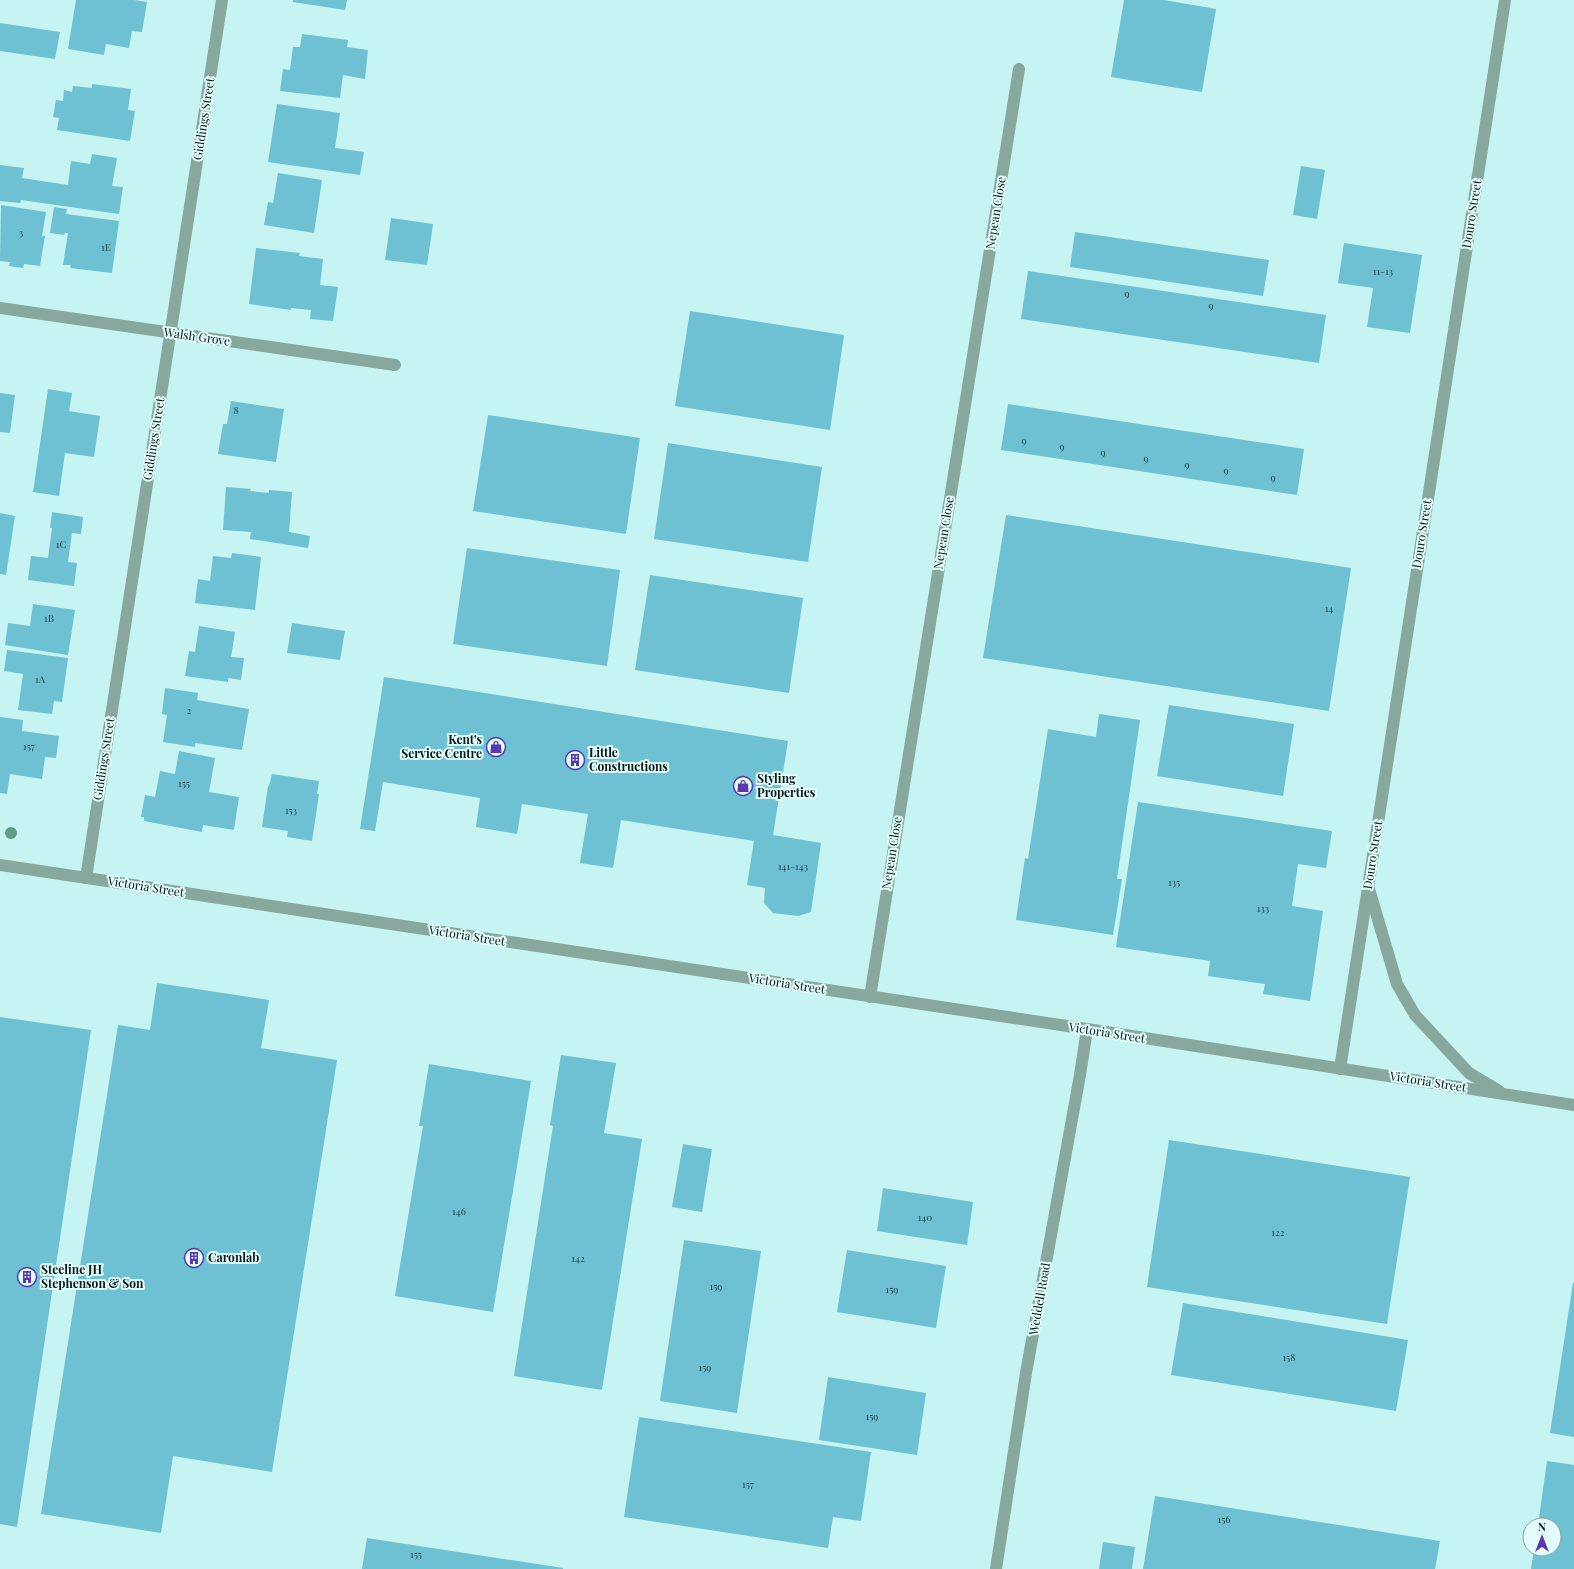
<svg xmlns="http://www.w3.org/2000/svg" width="1574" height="1569" font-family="'Playfair Display',serif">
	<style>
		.building { fill: #6dc1d2 }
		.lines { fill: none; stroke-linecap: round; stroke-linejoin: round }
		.minor { stroke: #88a89d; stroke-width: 12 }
		.tree { fill: #619c86 }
		.labels { text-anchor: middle; stroke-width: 4; stroke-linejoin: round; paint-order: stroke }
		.number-label { font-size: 10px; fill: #1f4144 }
		.street-label { font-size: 12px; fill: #051615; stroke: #e2fdfc }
		.poi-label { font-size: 12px; font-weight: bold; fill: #051615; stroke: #e2fdfc; text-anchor: start }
	</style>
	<rect width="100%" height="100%" fill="#c5f4f2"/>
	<g class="building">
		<polygon points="76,0 134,0 147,2 142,32 132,31 129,48 106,44 104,55 68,49"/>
		<polygon points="293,0 347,0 345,10 293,2"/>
		<polygon points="1124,0 1164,0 1216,9 1202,92 1111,77"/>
		<polygon points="0,23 60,32 55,59 0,51"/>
		<polygon points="302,34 348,40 347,47 368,50 365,79 343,75 340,98 280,91 283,69 290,70 293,47 300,47"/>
		<polygon points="92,84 131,89 128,110 135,111 130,141 57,130 59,118 53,117 56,100 63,101 64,90 72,92 73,86 92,88"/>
		<polygon points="277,104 340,113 335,148 364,152 360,175 268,162"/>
		<polygon points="92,154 117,158 112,186 123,187 119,214 21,200 20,203 0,201 0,165 24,168 22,178 68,185 71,161 90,164"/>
		<polygon points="1301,166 1325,170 1317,219 1293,215"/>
		<polygon points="278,173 322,180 314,233 264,225 268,202 273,203"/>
		<polygon points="1,205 46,212 42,236 45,236 40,266 24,264 23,268 9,266 10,262 0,261"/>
		<polygon points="54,207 67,209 66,214 119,221 112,273 70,268 71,265 63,265 68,233 65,233 64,235 50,233"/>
		<polygon points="391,218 433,224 427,265 385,260"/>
		<polygon points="1075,232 1269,260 1263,296 1070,267"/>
		<polygon points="1344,243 1422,255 1410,333 1367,327 1373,288 1338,283"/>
		<polygon points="256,248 300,253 299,256 323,259 320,285 338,287 333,321 310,319 311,310 291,308 291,310 249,304"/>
		<polygon points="1028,271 1326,315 1319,363 1021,319"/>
		<polygon points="690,311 844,335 830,430 675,406"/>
		<polygon points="48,389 72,393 69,411 100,416 94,457 65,453 59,496 33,492"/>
		<polygon points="0,393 15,395 10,433 0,432"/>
		<polygon points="231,401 284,409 276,462 218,454 223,424 227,424"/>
		<polygon points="1008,404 1304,449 1297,495 1001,450"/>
		<polygon points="488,415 640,438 626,534 473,511"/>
		<polygon points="668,443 822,467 808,562 654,539"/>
		<polygon points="226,487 251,489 250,491 269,493 269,490 292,492 289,532 310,536 308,548 250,539 251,532 223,530"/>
		<polygon points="52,512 83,517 81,534 72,533 68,562 77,563 74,586 28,580 31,556 48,558 52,528 50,528"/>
		<polygon points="0,513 15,516 6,575 0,574"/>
		<polygon points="1006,515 1351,568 1329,711 983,658"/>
		<polygon points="467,548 620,570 607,666 453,644"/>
		<polygon points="232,553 261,557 255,610 195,603 198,579 210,581 213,556 231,558"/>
		<polygon points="650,575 803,598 789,693 635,670"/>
		<polygon points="33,604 75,610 68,655 5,645 8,623 30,626"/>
		<polygon points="292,623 345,631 340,660 287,653"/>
		<polygon points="199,626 235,632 231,657 244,658 241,680 228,678 228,682 185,676 189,651 195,652"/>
		<polygon points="7,650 68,658 62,702 54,701 52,714 18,710 23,674 4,671"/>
		<polygon points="384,677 788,741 773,835 821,843 811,912 798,916 773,913 764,903 765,888 747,885 754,841 621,820 613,868 580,863 588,814 522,804 517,834 476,827 480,798 383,782 375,831 360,829"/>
		<polygon points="165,688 198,693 197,700 249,709 242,750 195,743 195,747 163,742 167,715 162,714"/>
		<polygon points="1169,705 1294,724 1283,796 1157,776"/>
		<polygon points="1099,714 1140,720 1117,879 1122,879 1113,935 1016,920 1025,858 1028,859 1048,729 1096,737"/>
		<polygon points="0,717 23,720 22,731 59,736 56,758 45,757 42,779 10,774 7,794 0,793"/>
		<polygon points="179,751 215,758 209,792 239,797 234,830 203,825 202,832 144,821 144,817 141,817 145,795 155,797 160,771 175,774"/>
		<polygon points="272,774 319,781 317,794 319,794 312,841 287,837 288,831 262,827 268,786 269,786"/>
		<polygon points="1138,802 1332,831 1326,868 1298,864 1292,906 1323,911 1310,1001 1263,994 1265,984 1208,976 1210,961 1116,947"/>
		<polygon points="157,983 269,1000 261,1048 337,1060 272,1472 173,1456 161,1533 41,1514 118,1025 150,1030"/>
		<polygon points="0,1017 91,1030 17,1527 0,1524"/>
		<polygon points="561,1055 616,1063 604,1133 642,1139 602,1390 514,1376 553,1126 550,1125"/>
		<polygon points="429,1064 531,1081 493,1312 395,1296 423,1126 419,1126"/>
		<polygon points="1169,1140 1410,1177 1387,1324 1147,1287"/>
		<polygon points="683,1144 712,1149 702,1212 672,1207"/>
		<polygon points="883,1188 973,1202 967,1245 877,1231"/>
		<polygon points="684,1240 761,1251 737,1413 660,1401"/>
		<polygon points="847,1250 946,1266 936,1328 837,1312"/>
		<polygon points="1573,1283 1574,1283 1574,1437 1550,1433"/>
		<polygon points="1183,1303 1408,1340 1396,1411 1171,1375"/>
		<polygon points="828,1377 926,1393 917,1455 819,1440"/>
		<polygon points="639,1417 871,1452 861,1521 833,1517 828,1548 624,1517"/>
		<polygon points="1547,1461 1574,1465 1574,1569 1531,1569 1534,1549 1554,1549 1554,1525 1538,1525"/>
		<polygon points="1155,1496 1440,1541 1435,1569 1143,1569"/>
		<polygon points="367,1538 563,1568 563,1569 362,1569"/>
		<polygon points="1103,1542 1135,1547 1132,1569 1099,1569"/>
	</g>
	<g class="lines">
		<g class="minor">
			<polyline points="0,308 395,365"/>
			<polyline points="0,865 1087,1029 1574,1105"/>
			<polyline points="86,878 222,0"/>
			<polyline points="1369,889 1397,984 1415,1015 1469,1073 1499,1091"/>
			<polyline points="870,997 1019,69"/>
			<polyline points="1340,1069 1505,0"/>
			<polyline points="996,1569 1026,1373 1080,1075 1087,1029"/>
		</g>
	</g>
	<circle class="tree" cx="11" cy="833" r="6"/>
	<defs>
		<g id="shop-ring" transform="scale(1)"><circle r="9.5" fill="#e2fdfc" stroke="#5a38b1" stroke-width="1.5"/><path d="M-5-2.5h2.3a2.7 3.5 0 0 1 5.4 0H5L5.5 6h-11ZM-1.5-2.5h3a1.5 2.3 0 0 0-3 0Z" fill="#5a38b1"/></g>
		<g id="building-ring" transform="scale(1)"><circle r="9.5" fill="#e2fdfc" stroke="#5a38b1" stroke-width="1.5"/><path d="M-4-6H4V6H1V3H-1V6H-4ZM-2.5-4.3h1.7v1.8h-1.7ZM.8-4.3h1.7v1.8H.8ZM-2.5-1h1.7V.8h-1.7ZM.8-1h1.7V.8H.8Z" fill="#5a38b1"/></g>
	</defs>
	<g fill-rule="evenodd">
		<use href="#shop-ring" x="496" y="747"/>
		<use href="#building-ring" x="575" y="760"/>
		<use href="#shop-ring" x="743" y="786"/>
		<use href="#building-ring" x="194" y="1258"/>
		<use href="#building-ring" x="27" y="1277"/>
	</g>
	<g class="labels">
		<g class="number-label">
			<text x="21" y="236">3</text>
			<text x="106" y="251">1E</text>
			<text x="1383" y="275">11-13</text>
			<text x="1127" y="297">9</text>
			<text x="1211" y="309">9</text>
			<text x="236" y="414">8</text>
			<text x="1024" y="444">9</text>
			<text x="1062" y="450">9</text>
			<text x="1103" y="456">9</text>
			<text x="1146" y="462">9</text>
			<text x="1187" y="468">9</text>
			<text x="1226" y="474">9</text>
			<text x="1273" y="481">9</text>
			<text x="61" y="548">1C</text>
			<text x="1329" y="612">14</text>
			<text x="49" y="622">1B</text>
			<text x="40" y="683">1A</text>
			<text x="189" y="714">2</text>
			<text x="29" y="750">157</text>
			<text x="184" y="787">155</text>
			<text x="291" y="814">153</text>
			<text x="793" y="870">141-143</text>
			<text x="1174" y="886">135</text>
			<text x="1263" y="912">133</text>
			<text x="459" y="1215">146</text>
			<text x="925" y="1221">140</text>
			<text x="1278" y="1236">122</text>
			<text x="578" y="1262">142</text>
			<text x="716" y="1290">159</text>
			<text x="892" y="1293">159</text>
			<text x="1289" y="1361">158</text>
			<text x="705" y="1371">159</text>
			<text x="872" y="1420">159</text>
			<text x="748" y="1488">157</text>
			<text x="1224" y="1523">156</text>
			<text x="416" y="1558">155</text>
		</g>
		<g class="street-label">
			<text transform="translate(204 119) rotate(-81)" y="4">Giddings Street</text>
			<text transform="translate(996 213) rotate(-81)" y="4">Nepean Close</text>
			<text transform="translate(1472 214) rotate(-81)" y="4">Douro Street</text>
			<text transform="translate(197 337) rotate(8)" y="4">Walsh Grove</text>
			<text transform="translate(154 439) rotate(-81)" y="4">Giddings Street</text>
			<text transform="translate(944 533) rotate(-81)" y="4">Nepean Close</text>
			<text transform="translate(1422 534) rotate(-81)" y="4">Douro Street</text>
			<text transform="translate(104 759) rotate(-81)" y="4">Giddings Street</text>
			<text transform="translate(892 853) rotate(-81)" y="4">Nepean Close</text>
			<text transform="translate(1373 855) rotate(-81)" y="4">Douro Street</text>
			<text transform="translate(146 887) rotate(9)" y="4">Victoria Street</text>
			<text transform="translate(467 936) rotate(9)" y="4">Victoria Street</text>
			<text transform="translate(787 984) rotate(9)" y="4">Victoria Street</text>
			<text transform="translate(1107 1033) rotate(9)" y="4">Victoria Street</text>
			<text transform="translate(1428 1082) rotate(9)" y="4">Victoria Street</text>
			<text transform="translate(1040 1299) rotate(-80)" y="4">Weddell Road</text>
		</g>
		<g class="poi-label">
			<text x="482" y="744" text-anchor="end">Kent's<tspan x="482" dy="14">Service Centre</tspan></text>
			<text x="589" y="757">Little<tspan x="589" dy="14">Constructions</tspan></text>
			<text x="757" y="783">Styling<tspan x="757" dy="14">Properties</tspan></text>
			<text x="208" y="1262">Caronlab</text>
			<text x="41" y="1274">Steeline JH<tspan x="41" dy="14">Stephenson &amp; Son</tspan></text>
		</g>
	</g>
	<g transform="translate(1542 1537)"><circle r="19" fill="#e2fdfc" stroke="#8aa1a0"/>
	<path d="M0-3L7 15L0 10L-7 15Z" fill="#5a38b1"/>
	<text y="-6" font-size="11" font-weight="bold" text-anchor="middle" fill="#051615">N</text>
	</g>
</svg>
